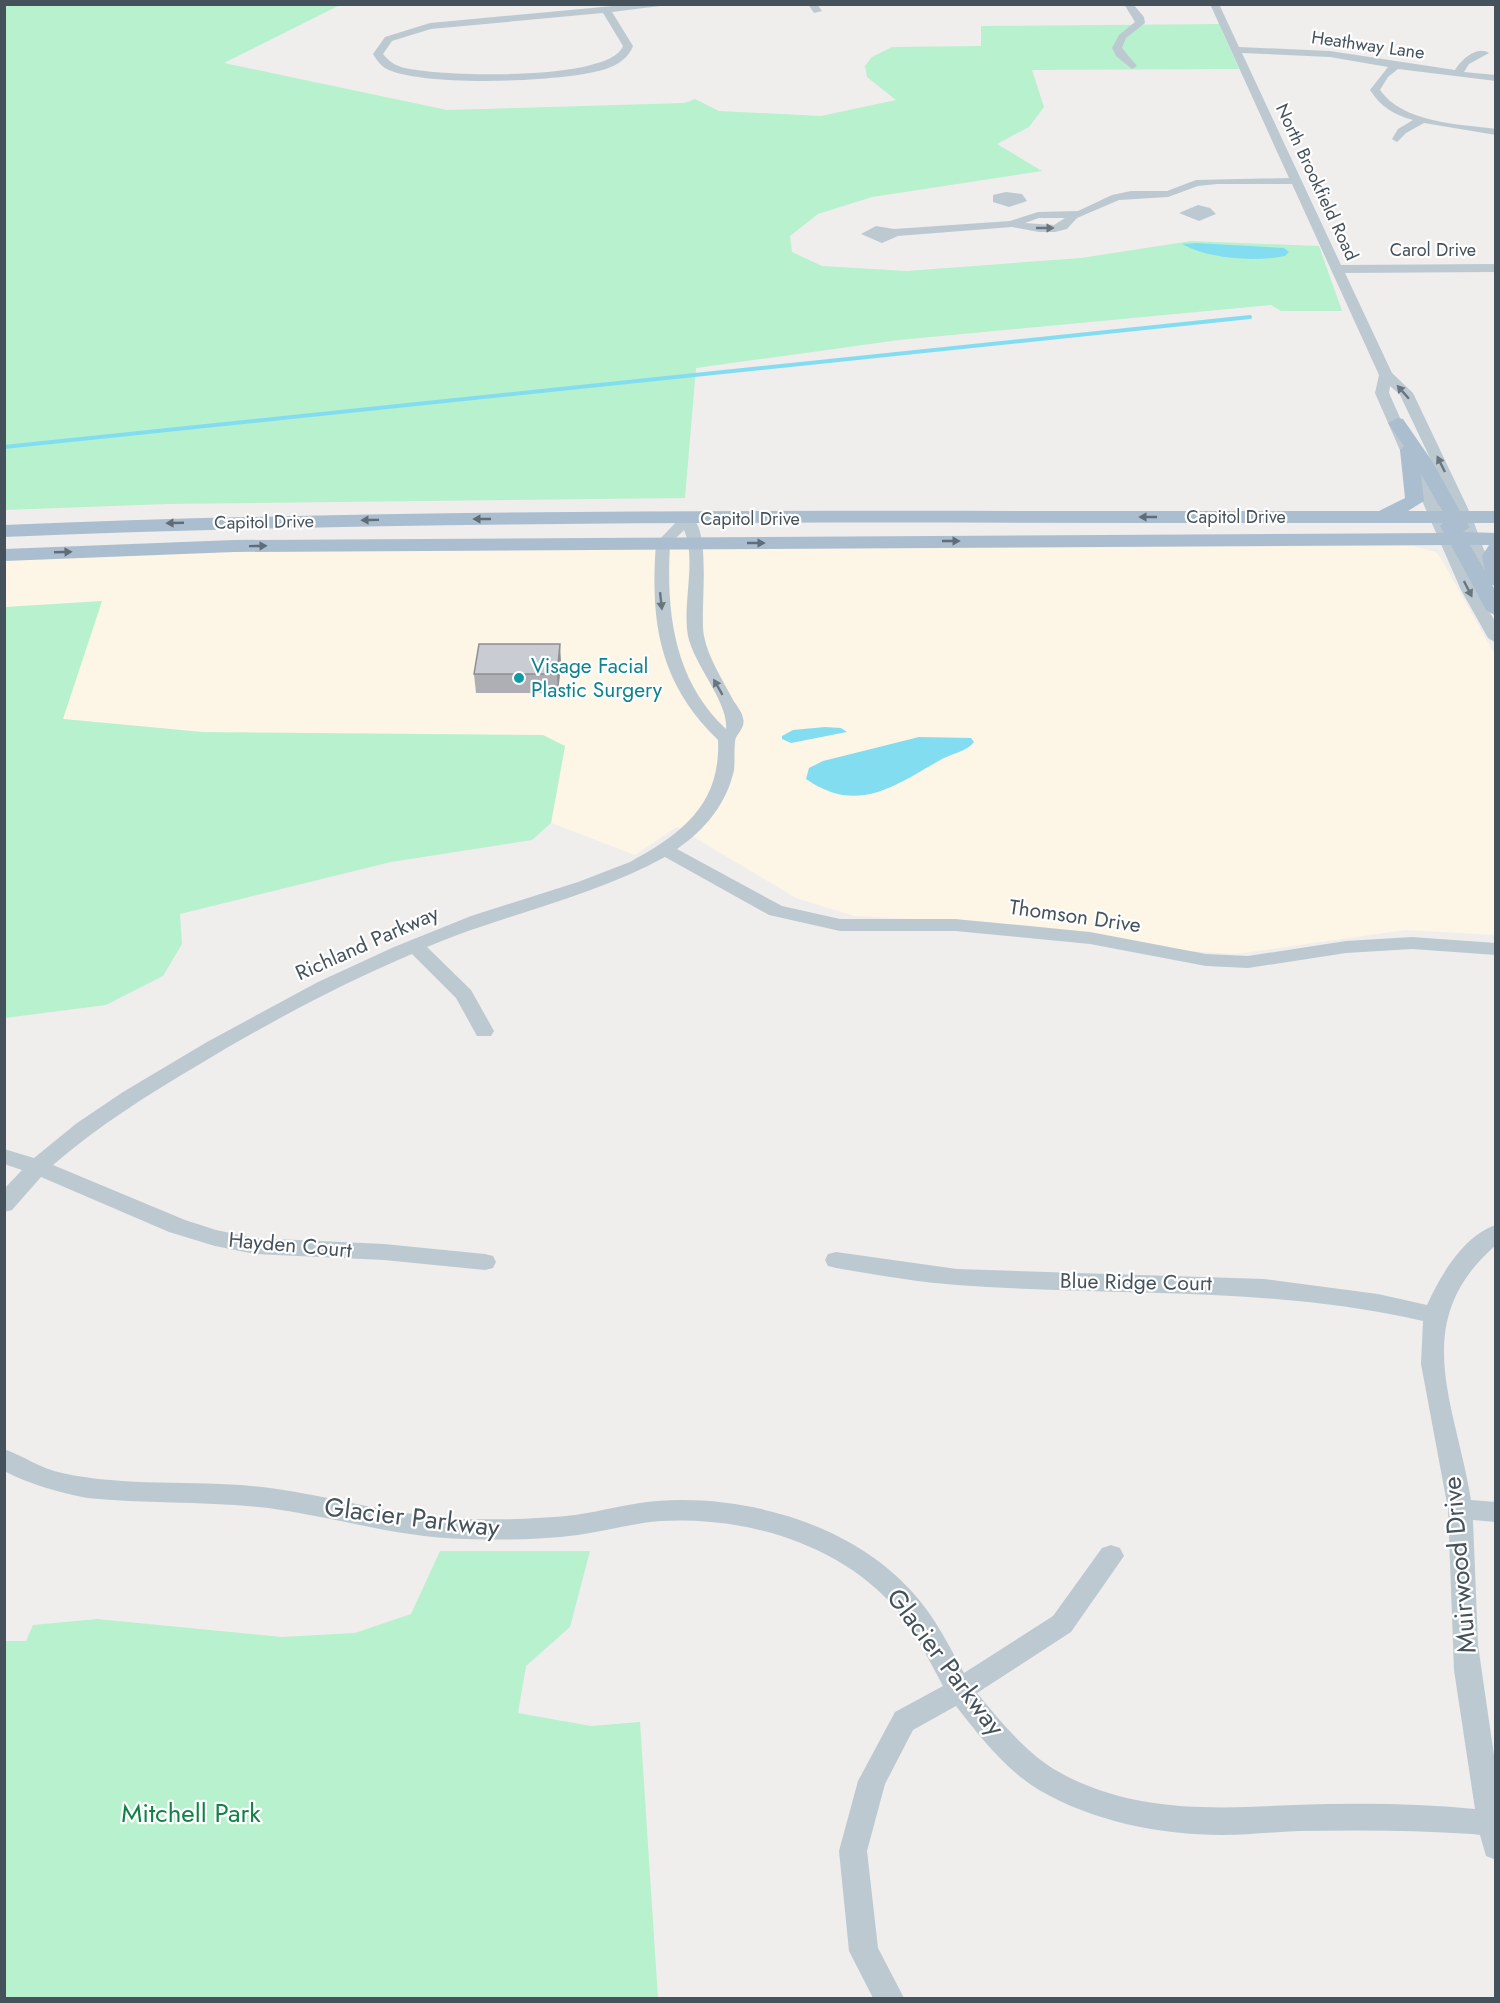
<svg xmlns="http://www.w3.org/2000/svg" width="1500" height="2003" font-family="Jost,sans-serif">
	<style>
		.commercial { fill: #fdf5e5 }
		.green { fill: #b8f1cd }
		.water { fill: #83ddf1 }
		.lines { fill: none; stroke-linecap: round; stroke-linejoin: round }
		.stream { stroke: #83ddf1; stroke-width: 4 }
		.minor { fill: #bdc9d1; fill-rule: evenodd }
		.major { fill: #abbecf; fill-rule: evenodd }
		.wall { fill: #aeafb5 }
		.shaded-wall { fill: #8d8f94 }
		.building { fill: #caccd3; stroke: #8d8f94; stroke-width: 1.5 }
		.oneway { fill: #69767f }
		.oneway2 { fill: #5e6d79 }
		.culture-dot { fill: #0f9aa8; stroke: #fff; stroke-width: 2 }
		.labels { text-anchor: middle; stroke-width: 4.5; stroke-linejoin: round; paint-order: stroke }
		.far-street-label { font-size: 18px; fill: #45525c; stroke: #fff }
		.culture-label { font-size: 21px; fill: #0d838f; stroke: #fff; text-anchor: start }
		.street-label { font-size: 21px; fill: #45525c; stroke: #fff }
		.near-street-label { font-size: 26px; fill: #45525c; stroke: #fff }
		.near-park-label { font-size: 26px; fill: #118246; stroke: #fff }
	</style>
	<rect width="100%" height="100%" fill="#f0eded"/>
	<polygon class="commercial" points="1413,546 1436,552 1442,560 1495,655 1495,935 1405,930 1236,954 1188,951 1095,934 1024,925 854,916 796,898 677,827 635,855 551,823 565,746 202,732 63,719 5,607 5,561 244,551"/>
	<g class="green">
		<polygon points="4,5 340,5 224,63 447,110 684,103 695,99 719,111 821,116 896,100 867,77 865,66 872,57 892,47 981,46 981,26 1219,24 1239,69 1032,70 1044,107 1029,127 997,144 1042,171 872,197 818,214 790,236 792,252 822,266 907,271 1081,258 1191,241 1319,246 1342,311 1281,311 1271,305 899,340 696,368 685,498 167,504 5,510"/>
		<polygon points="102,601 63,719 202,732 543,735 565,746 551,823 532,840 391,862 180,914 182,944 163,976 106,1005 5,1018 5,607"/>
		<polygon points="440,1551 590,1551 570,1627 526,1666 518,1713 591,1726 640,1722 658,1998 5,1998 5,1641 26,1641 33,1625 97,1619 281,1637 355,1633 411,1614"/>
	</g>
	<g class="water">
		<path d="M1196,243L1284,248L1289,252L1285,256C1255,262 1209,259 1182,244Z"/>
		<polygon points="825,727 841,728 847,732 791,743 782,739 782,736 793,730"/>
		<path d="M919,737L971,738L974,742C968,751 951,754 942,759C894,786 858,815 806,779L809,768L823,761Z"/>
	</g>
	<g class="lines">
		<polyline class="stream" points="4,447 1250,317"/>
		<g class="minor">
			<path d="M635,4H676L612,12L633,46C629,58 617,65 606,69C567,82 420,88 385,68C380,65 376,59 373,54L385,37L430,23ZM603,13L623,46C610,82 435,77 401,67C393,64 389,61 383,54L392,41L431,29Z"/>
			<polygon points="808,4 817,4 822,11 814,13"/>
			<polygon points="1124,4 1133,4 1144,17 1145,23 1126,38 1122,48 1137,66 1132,69 1116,56 1112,48 1119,35 1135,22"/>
			<path d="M1210,4H1219L1239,47L1330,51L1455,70C1461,60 1477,45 1489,53L1469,64L1464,72L1496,75V81L1398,69L1388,77L1380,90C1403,123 1459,124 1496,129V135L1424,123L1406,133L1397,142L1392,139L1398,129L1413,120C1394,115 1381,107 1370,90L1388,67L1330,57L1242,53L1341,265L1496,264V272L1345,273L1392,373L1413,393L1472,517L1484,550L1496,568V585L1491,584L1470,550L1458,517L1400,395L1390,386L1389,393L1477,590L1496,623V643L1488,638L1461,590L1375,393L1379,375L1292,184H1217L1198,186L1168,197L1119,200L1077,218L1067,229L1055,232H1039L1012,227L898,236L882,243L861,234L876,226L894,229L1010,221L1038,212L1078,211L1112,195L1131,191H1167L1196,180L1289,178ZM1039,218H1065L1054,225L1025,223Z"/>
			<polygon points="1006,192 1022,194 1027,201 1009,207 993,202 993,195"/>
			<polygon points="1198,205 1210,208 1216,214 1199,221 1179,213"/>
			<path d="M687,515C714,521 699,612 704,636C708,657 722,679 732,698C735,704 742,711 743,718C746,729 735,734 735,742C734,751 735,760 734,770C727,803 705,830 677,849L782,906L840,919H955L1090,932L1206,954L1248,956L1346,941L1412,937L1496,943V955L1412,949L1346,953L1248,968L1206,966L1090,944L955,931H840L769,915L665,857C590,898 505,914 427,947L471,990L494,1031L491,1036H477L456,998L412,954C339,985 268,1023 200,1064C149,1094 98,1126 53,1165L185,1220L216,1230L255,1238L384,1244L485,1254L493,1256L496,1262L493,1268L485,1270L384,1260L255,1254L215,1246L169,1232L41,1177L12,1210L4,1212V1189L22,1170L4,1164V1149L34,1158L77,1123L123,1092L207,1042L318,982L394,947L471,916L578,882L630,862C681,834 721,805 718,740C659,683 650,622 656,543L682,516ZM684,530C697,560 682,603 688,636C694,665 729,703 726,729C674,680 666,613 670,544Z"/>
			<path d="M1496,1225V1245C1407,1322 1456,1404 1471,1500L1496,1502V1522L1473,1520L1478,1645L1496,1769V1860L1486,1856L1480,1835L1472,1834C1414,1830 1357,1830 1299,1831C1273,1832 1248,1835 1222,1835C1160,1835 1092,1821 1039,1790C1006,1770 979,1736 956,1706L913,1730L885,1784L867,1851L878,1948L904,1998H873L849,1951L839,1851L858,1781L895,1712L943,1686C929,1660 916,1633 897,1610C841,1544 745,1516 661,1521C633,1523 606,1531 578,1535C541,1540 503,1540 466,1539C399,1538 335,1517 268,1508C208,1501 147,1504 87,1498C58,1492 31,1485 4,1471V1449C24,1456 41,1469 62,1473C131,1488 201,1479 270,1488C335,1497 400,1517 466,1519C502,1520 539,1519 575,1515C603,1511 630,1503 657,1501C747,1494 854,1525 914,1594C935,1617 949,1646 964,1673L1053,1616L1102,1548L1111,1545L1120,1548L1124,1556L1071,1632L977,1693C1000,1721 1027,1754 1059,1772C1132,1813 1213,1809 1293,1805C1354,1803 1415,1803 1475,1809L1454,1670L1448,1509L1421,1364L1423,1321C1266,1285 1116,1297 957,1285C917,1282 876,1275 836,1268L828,1266L825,1260L828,1254L836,1252L957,1269L1264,1279L1378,1294L1427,1305C1440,1276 1464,1235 1496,1225Z"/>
		</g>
		<path class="major" d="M1397,418L1403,419L1432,461L1460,511H1496V523H1467L1470,527L1463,532L1496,533V586L1492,585L1496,591V616L1486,610L1451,545L234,552L4,561V549L234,540L1444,533L1440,526L1443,523C963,524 483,517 4,537V525C462,506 921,512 1379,511L1405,498L1400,450L1404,446L1388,423ZM1421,474L1442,511H1408L1424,501ZM1470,545H1489L1482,556L1485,571Z"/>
	</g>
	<polygon class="wall" points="561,663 558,693 476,693 474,674"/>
	<polygon class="shaded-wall" points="560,644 561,663 558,693 557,674"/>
	<polygon class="building" points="479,644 560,644 557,674 474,674"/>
	<defs><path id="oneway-solid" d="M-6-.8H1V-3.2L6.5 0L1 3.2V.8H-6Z" transform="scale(1.5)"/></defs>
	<g class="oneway">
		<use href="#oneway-solid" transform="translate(1045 228)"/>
		<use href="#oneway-solid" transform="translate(1403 392) rotate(-131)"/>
		<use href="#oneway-solid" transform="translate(1441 464) rotate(-116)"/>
		<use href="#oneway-solid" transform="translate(1468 589) rotate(63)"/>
		<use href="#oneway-solid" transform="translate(661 601) rotate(84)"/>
		<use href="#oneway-solid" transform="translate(718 687) rotate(-120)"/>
	</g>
	<g class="oneway2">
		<use href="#oneway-solid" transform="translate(1148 517) rotate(180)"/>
		<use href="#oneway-solid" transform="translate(482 519) rotate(180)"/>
		<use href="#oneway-solid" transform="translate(370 520) rotate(179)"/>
		<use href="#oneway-solid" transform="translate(175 523) rotate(178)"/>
		<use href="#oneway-solid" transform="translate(951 541)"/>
		<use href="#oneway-solid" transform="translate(756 543)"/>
		<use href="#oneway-solid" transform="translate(258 546) rotate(-1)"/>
		<use href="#oneway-solid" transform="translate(63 552) rotate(-2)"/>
	</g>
	<circle class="culture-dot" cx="519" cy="678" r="6"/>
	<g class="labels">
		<g class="far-street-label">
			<text transform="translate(1368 45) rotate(8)" y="6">Heathway Lane</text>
			<text transform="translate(1317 182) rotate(65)" y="6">North Brookfield Road</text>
			<text x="1433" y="256">Carol Drive</text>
			<text x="1236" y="523">Capitol Drive</text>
			<text x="750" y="525">Capitol Drive</text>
			<text transform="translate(264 522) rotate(-1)" y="6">Capitol Drive</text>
		</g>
		<g class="culture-label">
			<text x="531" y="673">Visage Facial<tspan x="531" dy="24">Plastic Surgery</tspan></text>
		</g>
		<g class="street-label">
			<text transform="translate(1075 916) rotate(8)" y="7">Thomson Drive</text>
			<text transform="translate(367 943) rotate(-24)" y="7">Richland Parkway</text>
			<text transform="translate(290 1245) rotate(5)" y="7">Hayden Court</text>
			<text transform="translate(1136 1282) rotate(1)" y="7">Blue Ridge Court</text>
		</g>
		<g class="near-street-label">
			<text transform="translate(412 1517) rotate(7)" y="9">Glacier Parkway</text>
			<text transform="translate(1459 1565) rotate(-95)" y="9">Muirwood Drive</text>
			<text transform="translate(946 1662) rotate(53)" y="9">Glacier Parkway</text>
		</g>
		<g class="near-park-label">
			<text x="191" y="1822">Mitchell Park</text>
		</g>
	</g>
	<rect width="1500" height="2003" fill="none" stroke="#45525c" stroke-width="12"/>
</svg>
